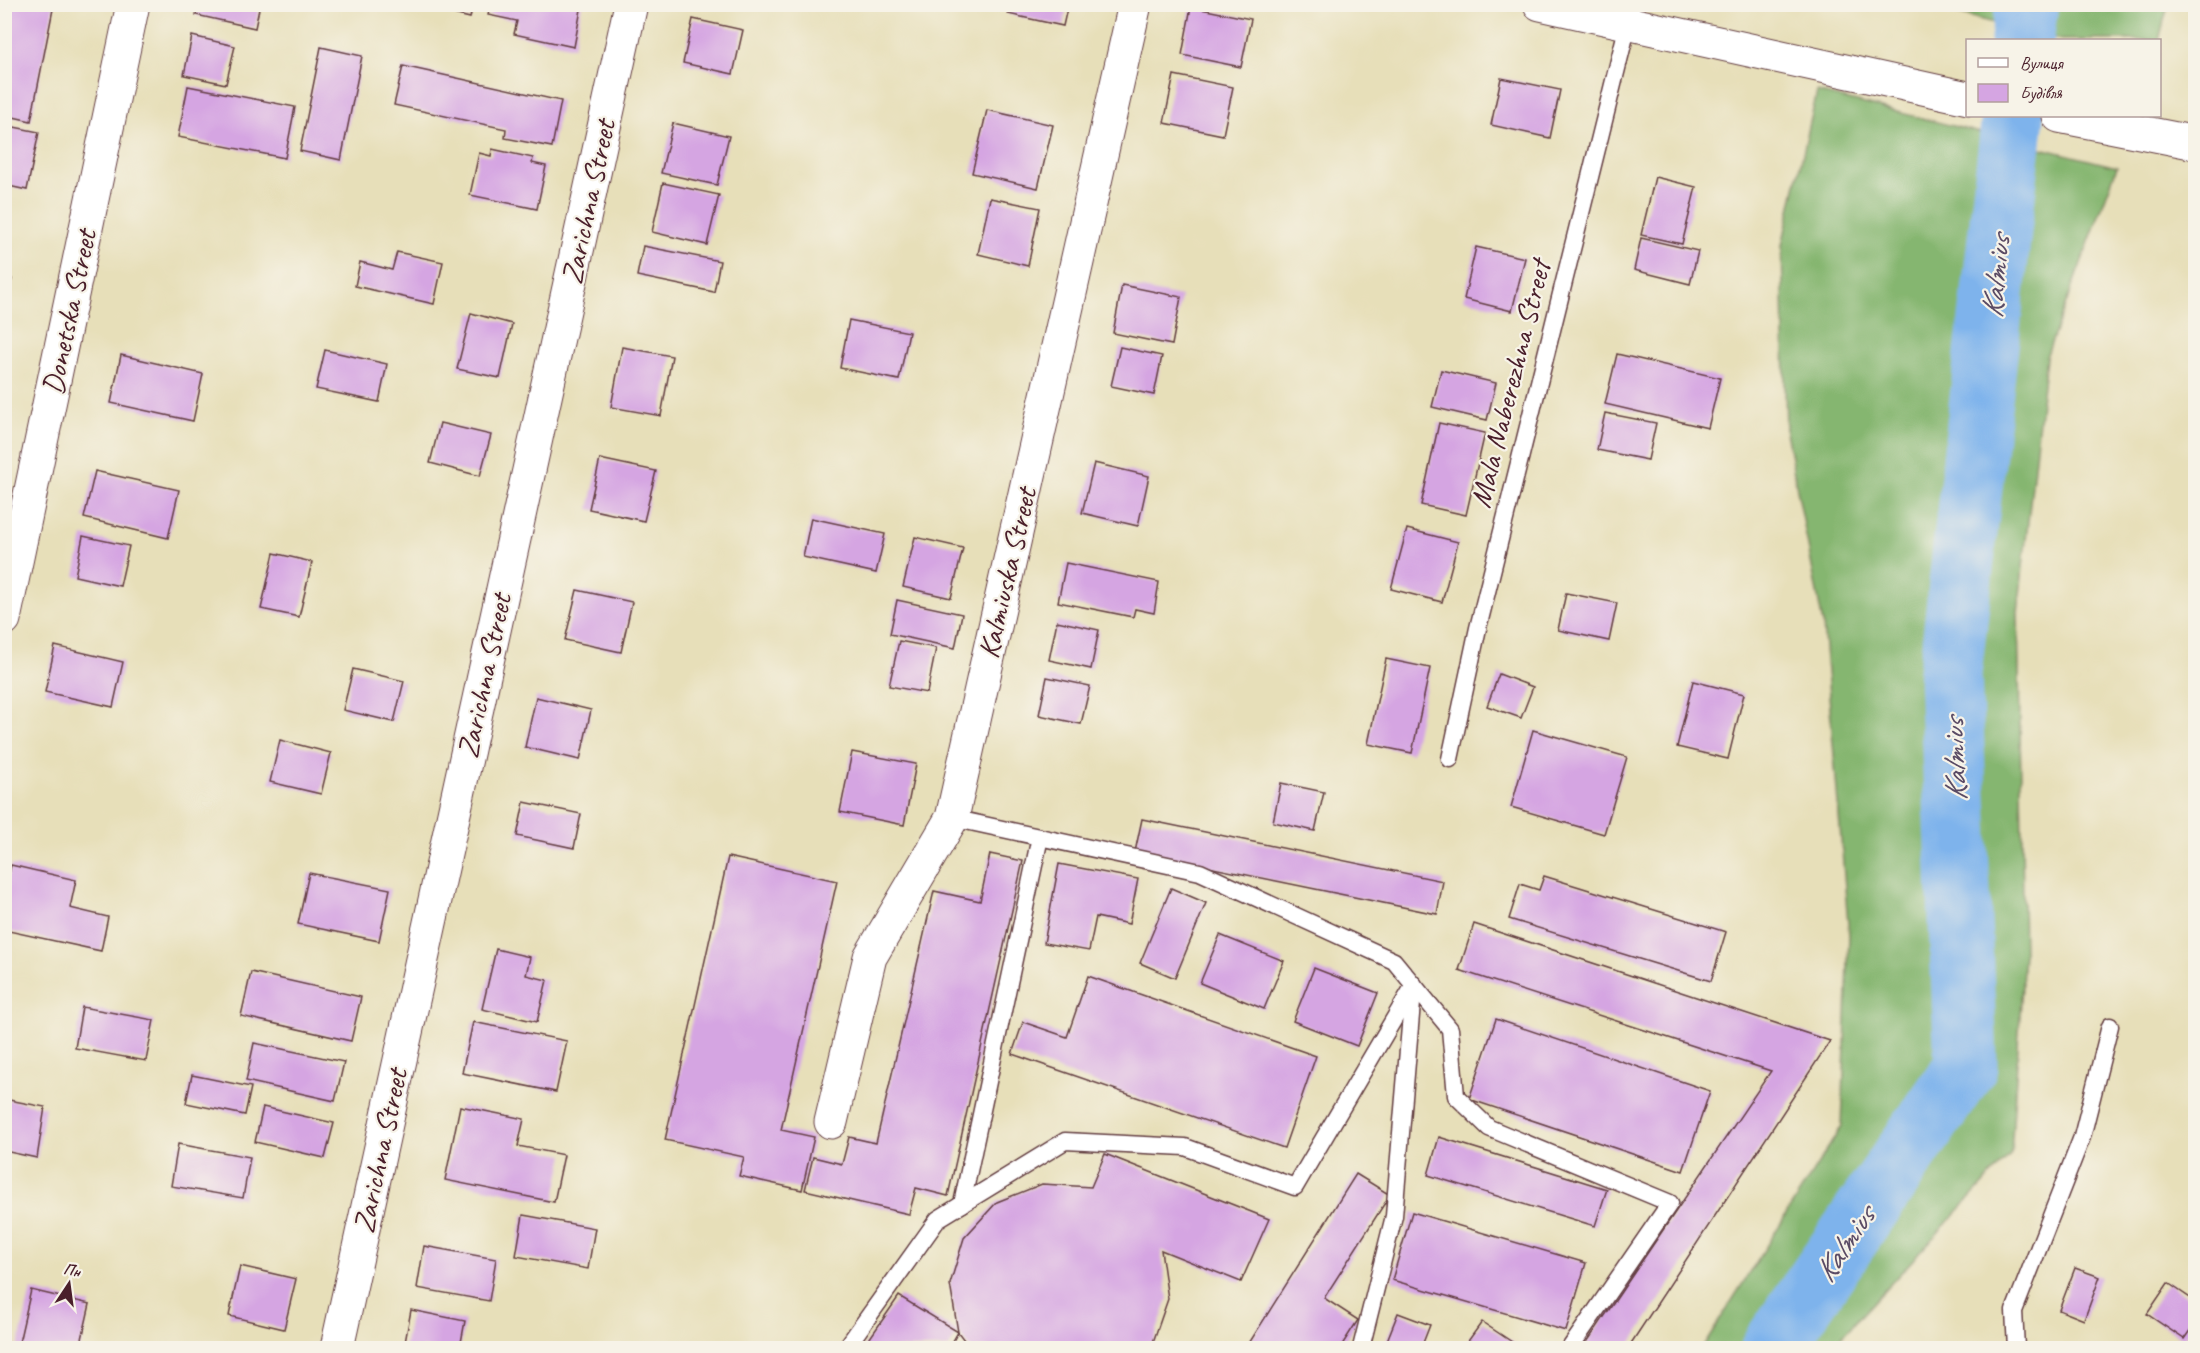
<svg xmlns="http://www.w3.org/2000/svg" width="2200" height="1353" font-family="Caveat,sans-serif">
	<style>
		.forest { fill: #85b66f; stroke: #686a4d; stroke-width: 1.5 }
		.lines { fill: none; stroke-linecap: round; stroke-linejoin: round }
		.river { stroke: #7eb3ec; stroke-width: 63 }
		.building { fill: #d5a5e2 }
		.lane-casing { stroke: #623c40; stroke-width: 19 }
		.street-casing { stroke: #623c40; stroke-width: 35 }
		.secondary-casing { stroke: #623c40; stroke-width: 35 }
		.primary-casing { stroke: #623c40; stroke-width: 35 }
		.lane { stroke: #fff; stroke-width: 16 }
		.street { stroke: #fff; stroke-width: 33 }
		.secondary { stroke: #fff; stroke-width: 33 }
		.primary { stroke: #fff; stroke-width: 33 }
		.labels { text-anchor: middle; stroke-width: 4.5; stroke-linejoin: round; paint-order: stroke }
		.street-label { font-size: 30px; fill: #4a1f2b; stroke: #f7f3e8 }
		.water-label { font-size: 32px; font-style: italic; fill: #5a4b65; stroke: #f7f3e8 }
	</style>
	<rect width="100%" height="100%" fill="#f7f3e8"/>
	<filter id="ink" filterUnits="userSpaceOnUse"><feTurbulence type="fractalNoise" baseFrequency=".0167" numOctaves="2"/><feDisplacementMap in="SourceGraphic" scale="12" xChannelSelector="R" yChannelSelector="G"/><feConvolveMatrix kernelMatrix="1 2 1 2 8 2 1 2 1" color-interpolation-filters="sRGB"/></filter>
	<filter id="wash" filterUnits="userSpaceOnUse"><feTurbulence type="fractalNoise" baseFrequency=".008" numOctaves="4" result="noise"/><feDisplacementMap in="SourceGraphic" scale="24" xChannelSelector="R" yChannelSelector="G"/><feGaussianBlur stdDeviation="1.35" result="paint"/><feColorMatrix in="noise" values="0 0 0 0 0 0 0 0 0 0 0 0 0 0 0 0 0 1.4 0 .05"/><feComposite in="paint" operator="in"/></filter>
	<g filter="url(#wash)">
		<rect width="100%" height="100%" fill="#e7dfb9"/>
		<g class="forest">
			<polygon points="1924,5 2168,5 2159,40 2061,40"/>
			<polygon points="1817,92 2117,167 2046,357 2018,613 2024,954 2011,1154 1831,1348 1702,1348 1842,1126 1849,935 1823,624 1786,432 1782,245"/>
		</g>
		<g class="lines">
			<g class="river">
				<polyline points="2022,40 2027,4"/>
				<polyline points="1772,1348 1966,1066 1950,673 2013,116"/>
			</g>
		</g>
		<g id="blocks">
			<g class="building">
				<polygon points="4,4 54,4 31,121 4,115"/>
				<polygon points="198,4 260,4 255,28 196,15"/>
				<polygon points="412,4 473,4 470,18"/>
				<polygon points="490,4 582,4 574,47 514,34 517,21 488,15"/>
				<polygon points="1010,4 1068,4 1063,26 1008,14"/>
				<polygon points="1191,7 1251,19 1241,67 1182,55"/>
				<polygon points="693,19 743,30 733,74 683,63"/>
				<polygon points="192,36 235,46 226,84 184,75"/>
				<polygon points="321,47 362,56 341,160 300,151"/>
				<polygon points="403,66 561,101 552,147 505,138 506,129 394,105"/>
				<polygon points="1174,75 1233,87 1223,135 1164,123"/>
				<polygon points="1501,78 1560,90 1550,138 1491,125"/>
				<polygon points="188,86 295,107 285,158 178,137"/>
				<polygon points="987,110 1053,125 1038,188 972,173"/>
				<polygon points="673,123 729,136 717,185 661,173"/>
				<polygon points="4,125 39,132 27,190 4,185"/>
				<polygon points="492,149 533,158 532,163 546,166 537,209 470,195 479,153 491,156"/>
				<polygon points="1655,177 1696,187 1682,244 1641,235"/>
				<polygon points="663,183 719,195 707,245 652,232"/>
				<polygon points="990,198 1040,208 1028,266 978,254"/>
				<polygon points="1641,238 1698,251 1690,284 1634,270"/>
				<polygon points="643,246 720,261 714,292 637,276"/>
				<polygon points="1476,247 1525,258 1512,311 1464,299"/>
				<polygon points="397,252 443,262 434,304 355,286 360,262 392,270"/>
				<polygon points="4,277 12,279 5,308 4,308"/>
				<polygon points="1122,285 1181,297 1172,345 1113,333"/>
				<polygon points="471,313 512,324 500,378 457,369"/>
				<polygon points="849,320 909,332 899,380 840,368"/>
				<polygon points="622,347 672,356 661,416 611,407"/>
				<polygon points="1120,347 1162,356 1154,395 1111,386"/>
				<polygon points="325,350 387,364 379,402 316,389"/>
				<polygon points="1617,354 1720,378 1708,428 1605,404"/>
				<polygon points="121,355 203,374 193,421 111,403"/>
				<polygon points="1441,370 1496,383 1487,420 1432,407"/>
				<polygon points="1605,413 1656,423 1648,460 1597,450"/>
				<polygon points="440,423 491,435 480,476 430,463"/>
				<polygon points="1439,423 1485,433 1466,515 1421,505"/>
				<polygon points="600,459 656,471 644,521 589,509"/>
				<polygon points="1094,463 1149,476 1138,526 1082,513"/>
				<polygon points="95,471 179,490 168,538 84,518"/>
				<polygon points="811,518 885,534 876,573 803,557"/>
				<polygon points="1407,529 1458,542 1442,602 1391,589"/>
				<polygon points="83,536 129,546 120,586 75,576"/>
				<polygon points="915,537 963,548 951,598 903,587"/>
				<polygon points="274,553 312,562 299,617 261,609"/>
				<polygon points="1066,563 1159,582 1154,613 1135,609 1133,617 1058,602"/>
				<polygon points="577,590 632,602 621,652 565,640"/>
				<polygon points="1566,593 1617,603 1609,641 1558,630"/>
				<polygon points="897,600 962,614 955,648 890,634"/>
				<polygon points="1057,621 1099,630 1091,669 1049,660"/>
				<polygon points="899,641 936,648 927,693 889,686"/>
				<polygon points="55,646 123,662 113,707 45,692"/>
				<polygon points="1386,659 1430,668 1412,753 1368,744"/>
				<polygon points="353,669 404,681 394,722 343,710"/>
				<polygon points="1499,674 1533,687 1521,718 1487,706"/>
				<polygon points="1047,677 1090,686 1081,724 1039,715"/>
				<polygon points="1693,681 1744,694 1728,759 1677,747"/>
				<polygon points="536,697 591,710 580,760 525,747"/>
				<polygon points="1533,730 1627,757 1604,834 1511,807"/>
				<polygon points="280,740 331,753 321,794 270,782"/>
				<polygon points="852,752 916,764 904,825 840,812"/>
				<polygon points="1281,783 1324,792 1315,831 1273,822"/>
				<polygon points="524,802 581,814 574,848 517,836"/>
				<polygon points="1142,819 1443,881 1437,914 1135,852"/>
				<polygon points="990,854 1023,861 948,1196 916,1188 909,1214 805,1190 813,1157 842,1164 849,1137 876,1143 934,891 980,901"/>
				<polygon points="728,857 837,881 781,1130 814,1137 802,1190 739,1176 744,1157 665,1140"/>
				<polygon points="1059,864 1138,879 1129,924 1096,917 1089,951 1044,943"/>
				<polygon points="11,865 76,880 70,908 108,917 101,951 4,930 4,895"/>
				<polygon points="309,873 390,889 379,941 298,924"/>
				<polygon points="1544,876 1726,932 1711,981 1509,919 1520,884 1539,890"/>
				<polygon points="1171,888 1206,903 1175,978 1140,963"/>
				<polygon points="1474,924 1830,1041 1628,1348 1583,1348 1771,1071 1459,970"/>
				<polygon points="1220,935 1284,961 1264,1009 1200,983"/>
				<polygon points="496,949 530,957 526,975 547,980 537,1022 482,1009"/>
				<polygon points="1314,968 1378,993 1357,1046 1293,1021"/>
				<polygon points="251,972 361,997 351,1041 241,1016"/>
				<polygon points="1088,976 1316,1056 1284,1148 1012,1054 1023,1022 1067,1037"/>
				<polygon points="82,1007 154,1020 146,1061 75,1048"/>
				<polygon points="1496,1019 1710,1091 1683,1171 1469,1099"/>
				<polygon points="473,1022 567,1041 556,1092 462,1073"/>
				<polygon points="254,1043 344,1062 335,1101 246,1081"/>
				<polygon points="192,1075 251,1087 245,1115 186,1103"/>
				<polygon points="4,1099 45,1107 37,1158 4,1151"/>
				<polygon points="460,1106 524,1119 518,1146 564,1155 554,1202 445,1180"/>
				<polygon points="263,1107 334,1123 325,1158 255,1142"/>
				<polygon points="1439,1137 1607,1189 1595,1226 1428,1175"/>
				<polygon points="178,1144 250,1157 243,1198 171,1186"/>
				<polygon points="1105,1154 1269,1219 1241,1282 1161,1250 1168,1299 1151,1348 970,1348 958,1332 949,1348 863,1348 899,1296 958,1332 950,1284 964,1238 997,1202 1042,1184 1091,1187"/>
				<polygon points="1356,1174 1390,1195 1324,1298 1358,1320 1340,1348 1246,1348"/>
				<polygon points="1412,1212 1586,1263 1566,1331 1392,1280"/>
				<polygon points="523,1215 595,1228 588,1269 516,1256"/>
				<polygon points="424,1246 496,1259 489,1301 417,1288"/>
				<polygon points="240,1266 296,1279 284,1329 229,1316"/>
				<polygon points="2075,1268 2100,1277 2084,1320 2059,1310"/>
				<polygon points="2168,1283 2196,1302 2196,1322 2184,1339 2147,1314"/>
				<polygon points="31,1290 90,1304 80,1348 4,1348 4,1344 18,1347"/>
				<polygon points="411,1310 465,1321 460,1348 404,1348"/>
				<polygon points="1398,1313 1430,1325 1421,1348 1384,1348"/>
				<polygon points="1482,1322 1521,1348 1463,1348"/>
			</g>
		</g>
	</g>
	<g filter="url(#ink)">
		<use href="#blocks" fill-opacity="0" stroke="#623c40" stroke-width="1.5"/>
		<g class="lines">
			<g class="lane-casing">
				<g id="lane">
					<polyline points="1450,759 1478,628 1628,24"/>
					<polyline points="952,818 1200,872 1394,961 1450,1029 1456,1096 1489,1128 1670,1203 1570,1348"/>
					<polyline points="962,1204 1040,837"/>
					<polyline points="846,1348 938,1219 1065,1141 1185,1147 1295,1187 1414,985"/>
					<polyline points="1361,1348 1394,1216 1413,991"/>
					<polyline points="2016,1348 2014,1311 2082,1137 2110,1026"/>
				</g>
			</g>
			<g class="street-casing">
				<g id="street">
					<polyline points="831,1122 870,957 952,818 1135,4"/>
					<polyline points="337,1348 631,4"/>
				</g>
			</g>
			<g class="secondary-casing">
				<polyline id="secondary" points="4,619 133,4"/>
			</g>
			<g class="primary-casing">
				<g id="primary">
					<polyline points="1540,4 1968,98"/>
					<polyline points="2059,116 2196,143"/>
				</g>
			</g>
			<use href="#lane" class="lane"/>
			<use href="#street" class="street"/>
			<use href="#secondary" class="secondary"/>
			<use href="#primary" class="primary"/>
		</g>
	</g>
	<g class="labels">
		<g class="street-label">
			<text transform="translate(588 202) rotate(-78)" y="10">Zarichna Street</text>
			<text transform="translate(69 312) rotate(-78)" y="10">Donetska Street</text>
			<text transform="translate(1510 384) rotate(-76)" y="10">Mala Naberezhna Street</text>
			<text transform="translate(1007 573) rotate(-77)" y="10">Kalmiuska Street</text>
			<text transform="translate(484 676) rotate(-78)" y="10">Zarichna Street</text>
			<text transform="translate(380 1151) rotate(-78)" y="10">Zarichna Street</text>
		</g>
		<g class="water-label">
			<text transform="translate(1995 277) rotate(-84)" y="11">Kalmius</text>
			<text transform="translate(1954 760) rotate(-92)" y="11">Kalmius</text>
			<text transform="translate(1844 1244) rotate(-56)" y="11">Kalmius</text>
		</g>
	</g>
	<rect width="2200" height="1353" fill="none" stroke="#f7f3e8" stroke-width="24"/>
	<rect x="1966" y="39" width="195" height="78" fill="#f7f3e8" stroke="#b29e9c" stroke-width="1.5"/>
	<rect x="1978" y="58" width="30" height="9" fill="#ffffff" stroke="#b29e9c" stroke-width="1.5"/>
	<text x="2020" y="69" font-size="18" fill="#4a1f2b">Вулиця</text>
	<rect x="1978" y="84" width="30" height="18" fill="#d5a5e2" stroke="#b29e9c" stroke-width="1.5"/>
	<text x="2020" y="99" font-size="18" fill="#4a1f2b">Будівля</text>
	<g transform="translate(69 1284) rotate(13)" stroke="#f7f3e8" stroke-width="4.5" paint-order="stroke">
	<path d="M0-4.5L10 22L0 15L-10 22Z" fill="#4a1f2b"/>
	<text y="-9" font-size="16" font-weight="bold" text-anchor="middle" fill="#4a1f2b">Пн</text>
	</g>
</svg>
